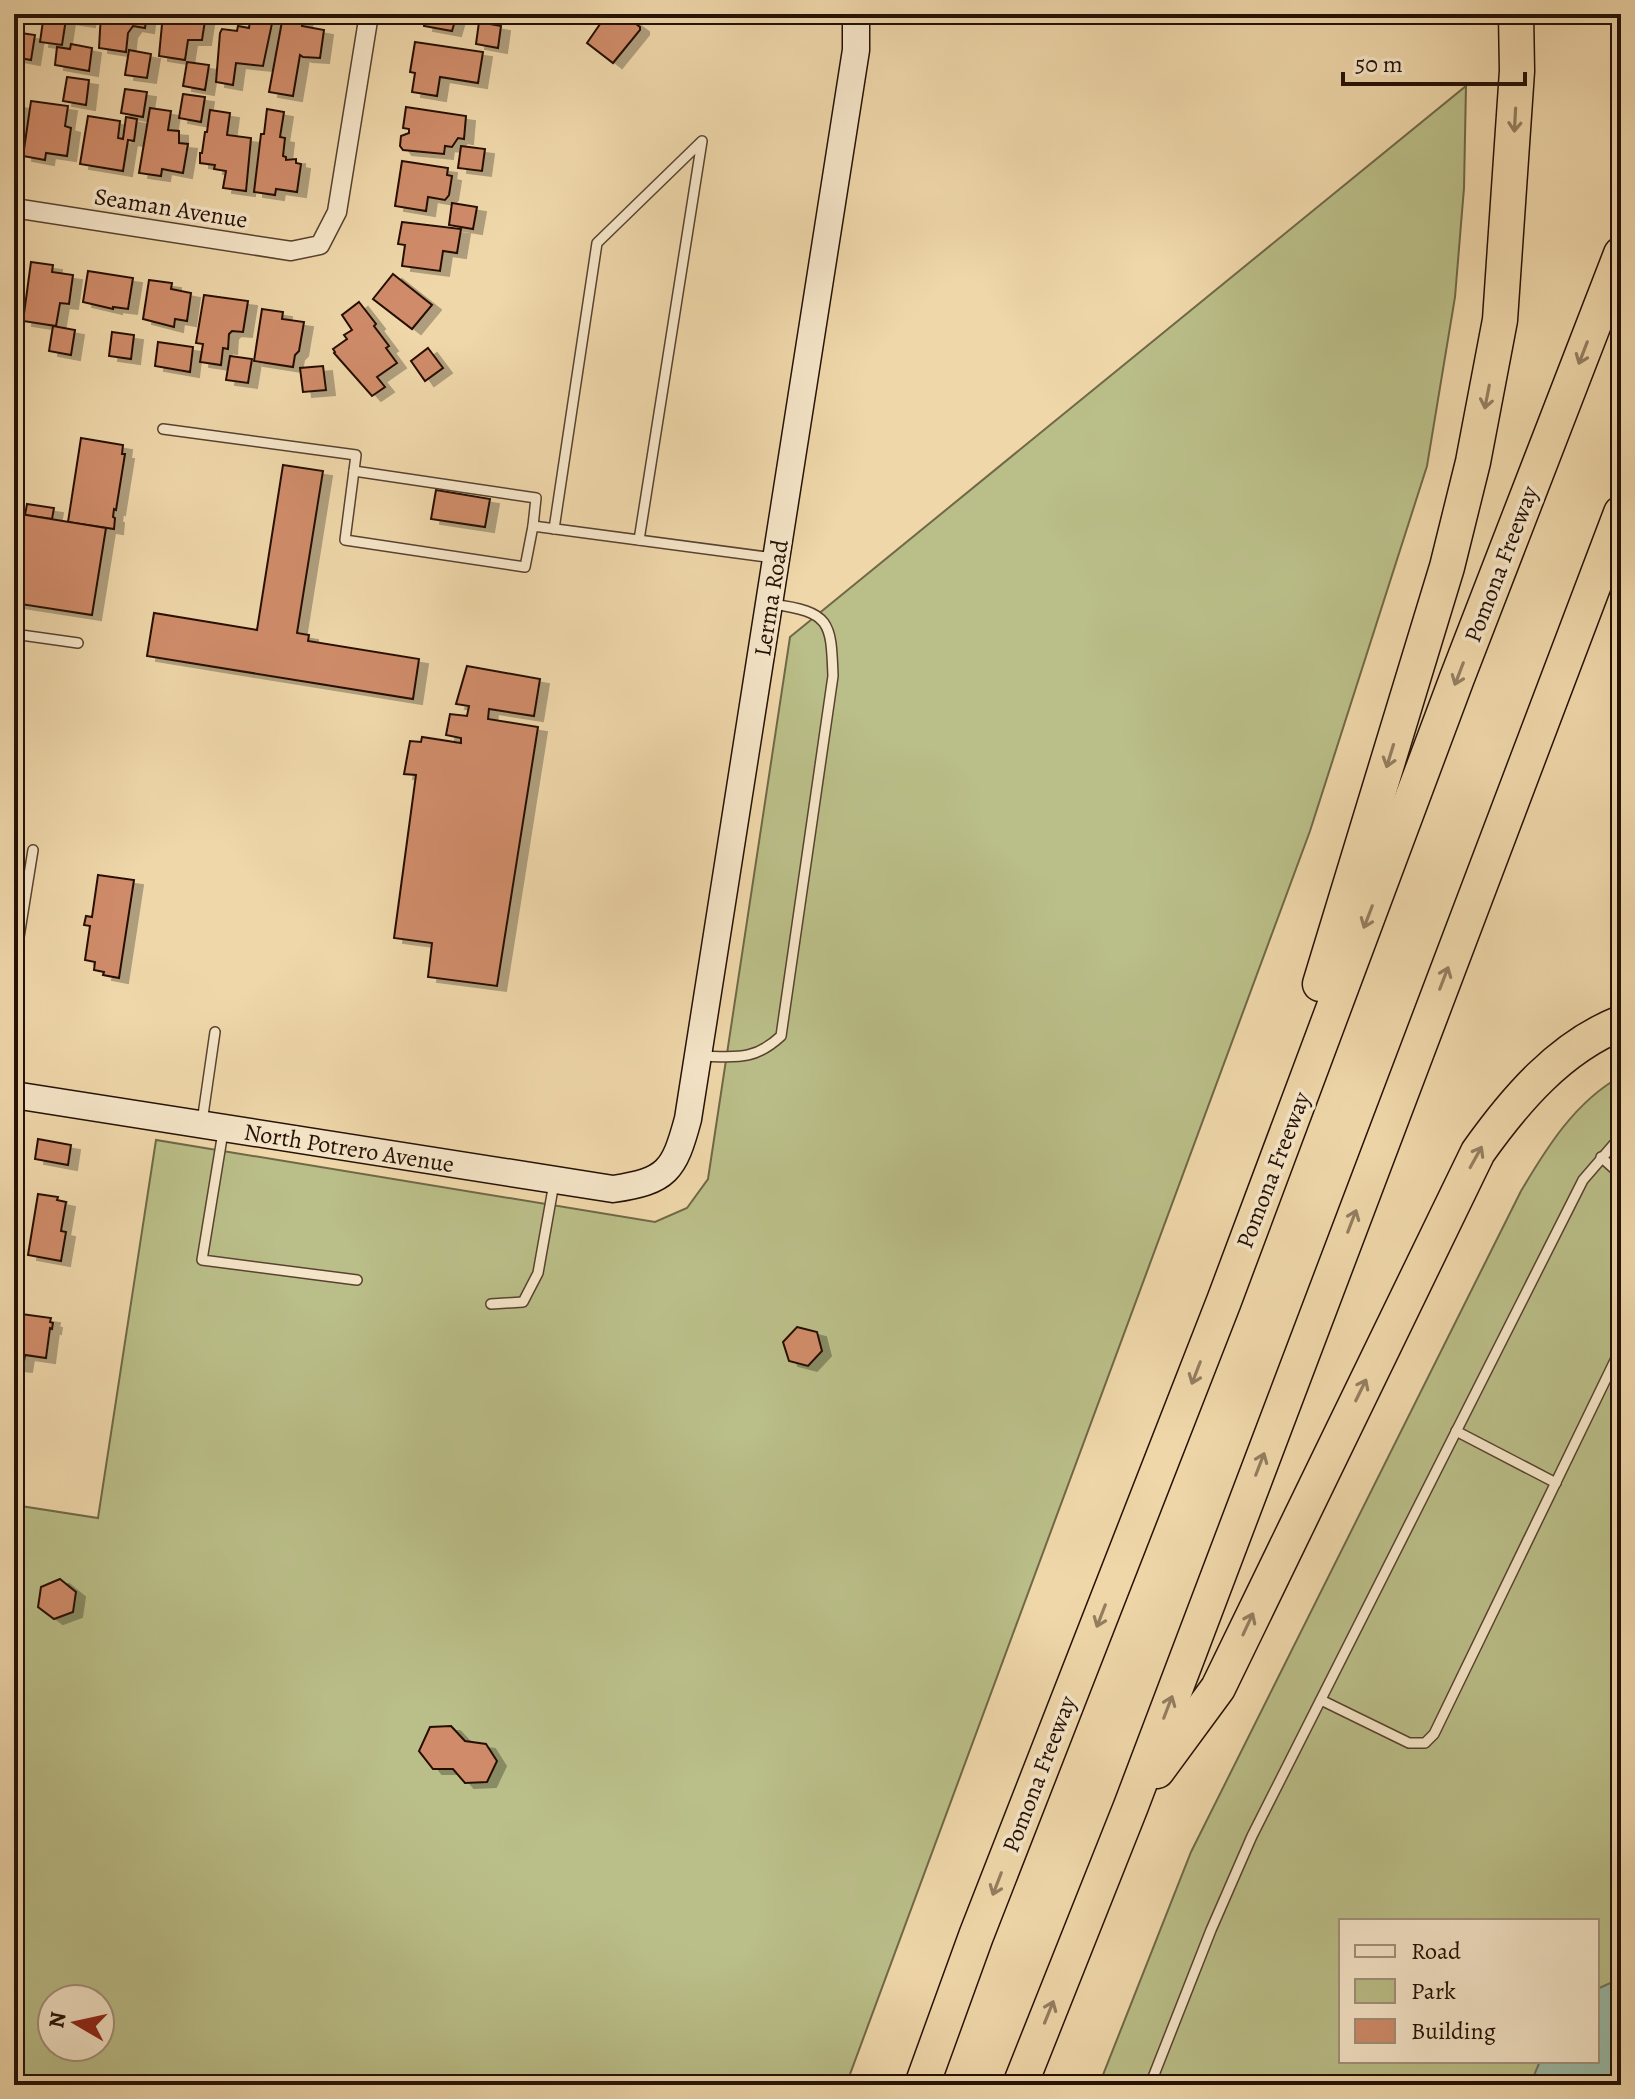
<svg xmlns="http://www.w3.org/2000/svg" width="1635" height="2099" font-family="Alegreya,serif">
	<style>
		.green { fill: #babe88; stroke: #706847; stroke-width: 2; fill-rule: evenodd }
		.water { fill: #9abaa6; stroke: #6b7666; stroke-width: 2 }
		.building { fill: #d08c6a; stroke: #251106; stroke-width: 2; filter: url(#shadow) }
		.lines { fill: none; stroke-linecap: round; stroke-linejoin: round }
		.lane-casing { stroke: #58422f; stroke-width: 12 }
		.street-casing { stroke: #58422f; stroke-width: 21 }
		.secondary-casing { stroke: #251106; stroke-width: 29 }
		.highway-casing { stroke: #251106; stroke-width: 37 }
		.lane { stroke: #f5e5c8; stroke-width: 9 }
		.street { stroke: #f5e5c8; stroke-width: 18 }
		.secondary { stroke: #f5e5c8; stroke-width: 26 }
		.highway { stroke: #efd7aa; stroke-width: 34 }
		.oneway { stroke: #947e60 }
		.labels { text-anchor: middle; stroke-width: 7; stroke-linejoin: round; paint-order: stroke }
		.street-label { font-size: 24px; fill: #251106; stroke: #f5e5c8 }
	</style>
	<defs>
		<filter id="shadow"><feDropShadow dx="9" dy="5" stdDeviation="0" flood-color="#0004"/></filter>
	</defs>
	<rect width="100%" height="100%" fill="#efd7aa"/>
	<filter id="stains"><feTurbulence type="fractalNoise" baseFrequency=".0025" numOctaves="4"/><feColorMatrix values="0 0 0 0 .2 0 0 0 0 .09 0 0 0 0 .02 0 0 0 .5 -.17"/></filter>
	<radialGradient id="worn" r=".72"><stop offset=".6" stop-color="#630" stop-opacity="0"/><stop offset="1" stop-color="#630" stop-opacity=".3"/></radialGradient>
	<g class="green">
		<path d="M1466,86L1464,188L1455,297L1427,466L1310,831L846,2085H14V1505L98,1518L156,1140L655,1222L687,1208L708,1179L790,637ZM52,1999H100V2047H52Z"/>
		<path d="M1621,1076V2085H1099L1191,1852L1521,1191C1547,1147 1575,1102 1621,1076ZM1341,1921H1597V2061H1341Z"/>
	</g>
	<polygon class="water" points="1619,1957 1621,2085 1530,2085 1540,2061 1597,2061 1597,1989 1615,1981"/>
	<g class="building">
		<polygon points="44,14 87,14 86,22 66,19 62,45 40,42"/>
		<polygon points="101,14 147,14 145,28 133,26 128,33 126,52 99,48"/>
		<polygon points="163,14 206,14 202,40 188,40 185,60 159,56"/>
		<polygon points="251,14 274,14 263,66 236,63 233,85 216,82 220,33 222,29 237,31 238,26 249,28"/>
		<polygon points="426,14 457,14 452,31 424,26"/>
		<polygon points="607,14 623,14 640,27 640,30 613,63 587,43"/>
		<polygon points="283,16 304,19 302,26 324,30 320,58 303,57 300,55 293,96 269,92"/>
		<polygon points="479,22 501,26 498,48 476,44"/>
		<polygon points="14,32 35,35 31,60 14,57"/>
		<polygon points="415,42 483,52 478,83 440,77 437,96 412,92 415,73 410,72"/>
		<polygon points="71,44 92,48 89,71 55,65 57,47 70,49"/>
		<polygon points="129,50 151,54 147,78 125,75"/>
		<polygon points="187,62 209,65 205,90 183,86"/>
		<polygon points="67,77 89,80 86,105 63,101"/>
		<polygon points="125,89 147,92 143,117 121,113"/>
		<polygon points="183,94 205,97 201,122 179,118"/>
		<polygon points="31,101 68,106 65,126 71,128 67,156 46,153 45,160 23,156"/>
		<polygon points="14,103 22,104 16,149 14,149"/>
		<polygon points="406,107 466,116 464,139 458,138 452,147 445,146 444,154 403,150 400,146 401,136 409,133 409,129 403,128"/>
		<polygon points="150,108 171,111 168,130 179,131 179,143 188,144 183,173 162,169 161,176 139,173"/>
		<polygon points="267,109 284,112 280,137 285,138 283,156 286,157 286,160 296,159 296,163 301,164 297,192 276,189 275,195 254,192 261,134 264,134"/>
		<polygon points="210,110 230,113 227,135 251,138 246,191 223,188 226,171 214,169 215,165 200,163 200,153 202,153 205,132 207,132"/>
		<polygon points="88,116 120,121 118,138 123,139 126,117 137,119 134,141 128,140 123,171 80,164"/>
		<polygon points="461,146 485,149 482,171 458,168"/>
		<polygon points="402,161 448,168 447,175 452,176 449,195 445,200 428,197 426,211 395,206"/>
		<polygon points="452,203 477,207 473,229 449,225"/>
		<polygon points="402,222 461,229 457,253 443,251 440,271 402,266 405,245 398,244"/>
		<polygon points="31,262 53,265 52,272 73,275 69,304 60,303 56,326 23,321"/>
		<polygon points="88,271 133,278 128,309 113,307 113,309 83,302"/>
		<polygon points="393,274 432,305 412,329 373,299"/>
		<polygon points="149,280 172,283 171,289 191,293 187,321 175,319 174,327 143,319"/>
		<polygon points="204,295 248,301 243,332 232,331 229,334 228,349 223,348 221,365 200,362 203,344 196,343"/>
		<polygon points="359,302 376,324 374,326 389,346 386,348 397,363 377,377 385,387 372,396 334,353 335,352 333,349 347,339 344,335 352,330 342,315"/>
		<polygon points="262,309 283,312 282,319 304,322 299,351 295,355 293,367 254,361"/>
		<polygon points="53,326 75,330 71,355 49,351"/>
		<polygon points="112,332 134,335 131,359 109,356"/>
		<polygon points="158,342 193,347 190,372 155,366"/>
		<polygon points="428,348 443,368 425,381 411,361"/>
		<polygon points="230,356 252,359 248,383 226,380"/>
		<polygon points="323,366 326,390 303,392 300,368"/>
		<polygon points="81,438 123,445 122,454 125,454 116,510 114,509 113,517 115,518 114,529 68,522"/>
		<polygon points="283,465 323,471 297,633 309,635 308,641 419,659 413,699 147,656 154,613 257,630"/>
		<polygon points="436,490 490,499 485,527 431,519"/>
		<polygon points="27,504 54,508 52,519 25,515"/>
		<polygon points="14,513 106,528 92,615 14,603"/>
		<polygon points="467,666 540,679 534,716 489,709 488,719 538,727 497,986 428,977 432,943 394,938 416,775 404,774 410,741 421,742 422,737 461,743 461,738 446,735 450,714 467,716 469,706 456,704"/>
		<polygon points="98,875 134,880 119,978 103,975 104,972 94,970 95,962 85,960 90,926 84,925 86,916 92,917"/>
		<polygon points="38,1139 71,1145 68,1165 35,1159"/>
		<polygon points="38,1194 58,1197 57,1200 66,1202 61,1231 66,1232 61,1261 28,1255"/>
		<polygon points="14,1313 51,1318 50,1322 53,1323 52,1329 50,1328 46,1358 25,1355 23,1367 14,1366"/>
		<polygon points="797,1327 817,1332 822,1351 808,1366 789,1361 783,1342"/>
		<polygon points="60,1579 76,1592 73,1612 54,1619 38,1607 41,1587"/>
		<polygon points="451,1726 465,1741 486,1744 497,1761 487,1782 465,1783 453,1769 433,1769 419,1751 430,1727"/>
	</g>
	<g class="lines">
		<g class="lane-casing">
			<g id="lane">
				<polyline points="163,429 356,455 345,540 525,567 533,526 774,558"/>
				<polyline points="354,471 536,498 533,526"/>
				<polyline points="554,529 597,243 702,141 639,540"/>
				<polyline points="14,634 78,643"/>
				<polyline points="14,968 33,850"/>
				<path d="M702,1056C736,1057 754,1061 781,1036L833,676C831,622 831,612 772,604"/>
				<polyline points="202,1122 215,1032"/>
				<polyline points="223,1132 202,1260 357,1280"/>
				<polyline points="1601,1157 1621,1175"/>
				<polyline points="491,1304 523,1302 538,1273 554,1183"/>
				<polyline points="1456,1431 1556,1483"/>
				<polyline points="1321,1700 1409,1743 1425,1743 1434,1734 1621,1348"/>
				<polyline points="1150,2085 1211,1930 1252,1836 1583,1180 1621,1136"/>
			</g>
		</g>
		<g class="street-casing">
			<polyline id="street" points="14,208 291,251 320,245 337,212 369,14"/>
		</g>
		<g class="secondary-casing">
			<path id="secondary" d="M14,1095L613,1189C667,1181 674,1171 688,1119L856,50V14"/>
		</g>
		<g class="highway-casing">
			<g id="highway">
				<polyline points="1320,984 1447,567 1473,462 1500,320 1517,71 1516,14"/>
				<path d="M1157,1771L1218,1688L1478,1152C1515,1100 1560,1047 1621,1023"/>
				<polyline points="922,2085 976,1936 1224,1301 1457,678 1621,254"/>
				<polyline points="1020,2085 1131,1806 1621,513"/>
			</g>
		</g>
		<use href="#lane" class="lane"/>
		<use href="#street" class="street"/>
		<use href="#secondary" class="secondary"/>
		<use href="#highway" class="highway"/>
	</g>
	<defs><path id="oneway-shaft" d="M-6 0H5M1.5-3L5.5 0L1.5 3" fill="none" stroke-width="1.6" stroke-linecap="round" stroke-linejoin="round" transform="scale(2)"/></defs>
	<g class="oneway">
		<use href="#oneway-shaft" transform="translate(1515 120) rotate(93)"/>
		<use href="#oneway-shaft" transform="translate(1583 353) rotate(111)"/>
		<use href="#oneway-shaft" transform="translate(1487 397) rotate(101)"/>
		<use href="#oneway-shaft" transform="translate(1459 674) rotate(111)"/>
		<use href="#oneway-shaft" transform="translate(1390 756) rotate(107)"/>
		<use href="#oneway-shaft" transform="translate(1368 917) rotate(111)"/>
		<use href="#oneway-shaft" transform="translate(1444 978) rotate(-69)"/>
		<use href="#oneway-shaft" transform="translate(1476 1157) rotate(-61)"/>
		<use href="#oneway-shaft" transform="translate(1352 1221) rotate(-69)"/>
		<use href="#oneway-shaft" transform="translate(1196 1373) rotate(111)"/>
		<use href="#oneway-shaft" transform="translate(1361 1390) rotate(-64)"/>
		<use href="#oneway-shaft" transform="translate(1260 1464) rotate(-69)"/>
		<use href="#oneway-shaft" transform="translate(1101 1616) rotate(111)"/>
		<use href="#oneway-shaft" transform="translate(1248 1624) rotate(-65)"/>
		<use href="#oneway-shaft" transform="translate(1168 1707) rotate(-69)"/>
		<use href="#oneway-shaft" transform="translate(997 1884) rotate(111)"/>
		<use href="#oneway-shaft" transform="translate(1049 2012) rotate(-68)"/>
	</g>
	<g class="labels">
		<g class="street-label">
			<text transform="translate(171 208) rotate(9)" y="8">Seaman Avenue</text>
			<text transform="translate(1501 564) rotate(-69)" y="8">Pomona Freeway</text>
			<text transform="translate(771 598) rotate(-81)" y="8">Lerma Road</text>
			<text transform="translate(349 1148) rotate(9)" y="8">North Potrero Avenue</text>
			<text transform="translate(1273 1170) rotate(-69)" y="8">Pomona Freeway</text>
			<text transform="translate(1039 1774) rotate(-69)" y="8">Pomona Freeway</text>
		</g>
	</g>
	<rect width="1635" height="2099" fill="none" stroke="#efd7aa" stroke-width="48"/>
	<rect x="16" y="16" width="1603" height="2067" fill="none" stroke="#251106" stroke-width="4"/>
	<rect x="24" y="24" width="1587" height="2051" fill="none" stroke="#251106" stroke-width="2"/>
	<rect x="1339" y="1919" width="260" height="144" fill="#f5e5c8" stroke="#a2907a" stroke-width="2"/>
	<rect x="1355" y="1945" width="40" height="12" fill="#f5e5c8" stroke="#a2907a" stroke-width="2"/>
	<text x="1411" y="1959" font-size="24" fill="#251106">Road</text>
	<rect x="1355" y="1979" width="40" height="24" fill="#babe88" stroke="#a2907a" stroke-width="2"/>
	<text x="1411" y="1999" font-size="24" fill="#251106">Park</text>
	<rect x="1355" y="2019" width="40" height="24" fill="#d08c6a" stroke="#a2907a" stroke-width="2"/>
	<text x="1411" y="2039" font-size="24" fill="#251106">Building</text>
	<g transform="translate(76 2023) rotate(279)"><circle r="38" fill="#f5e5c8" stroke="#a2907a" stroke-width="2"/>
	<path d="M0-6L14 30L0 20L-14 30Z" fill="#8f2418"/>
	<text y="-12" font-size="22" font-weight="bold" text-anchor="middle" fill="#251106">N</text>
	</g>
	<path d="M1343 72v12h182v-12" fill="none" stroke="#251106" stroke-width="4"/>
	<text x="1355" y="72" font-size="24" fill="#251106" stroke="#f5e5c8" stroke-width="6" paint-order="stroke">50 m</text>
	<rect width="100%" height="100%" filter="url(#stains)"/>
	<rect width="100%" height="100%" fill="url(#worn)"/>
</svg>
